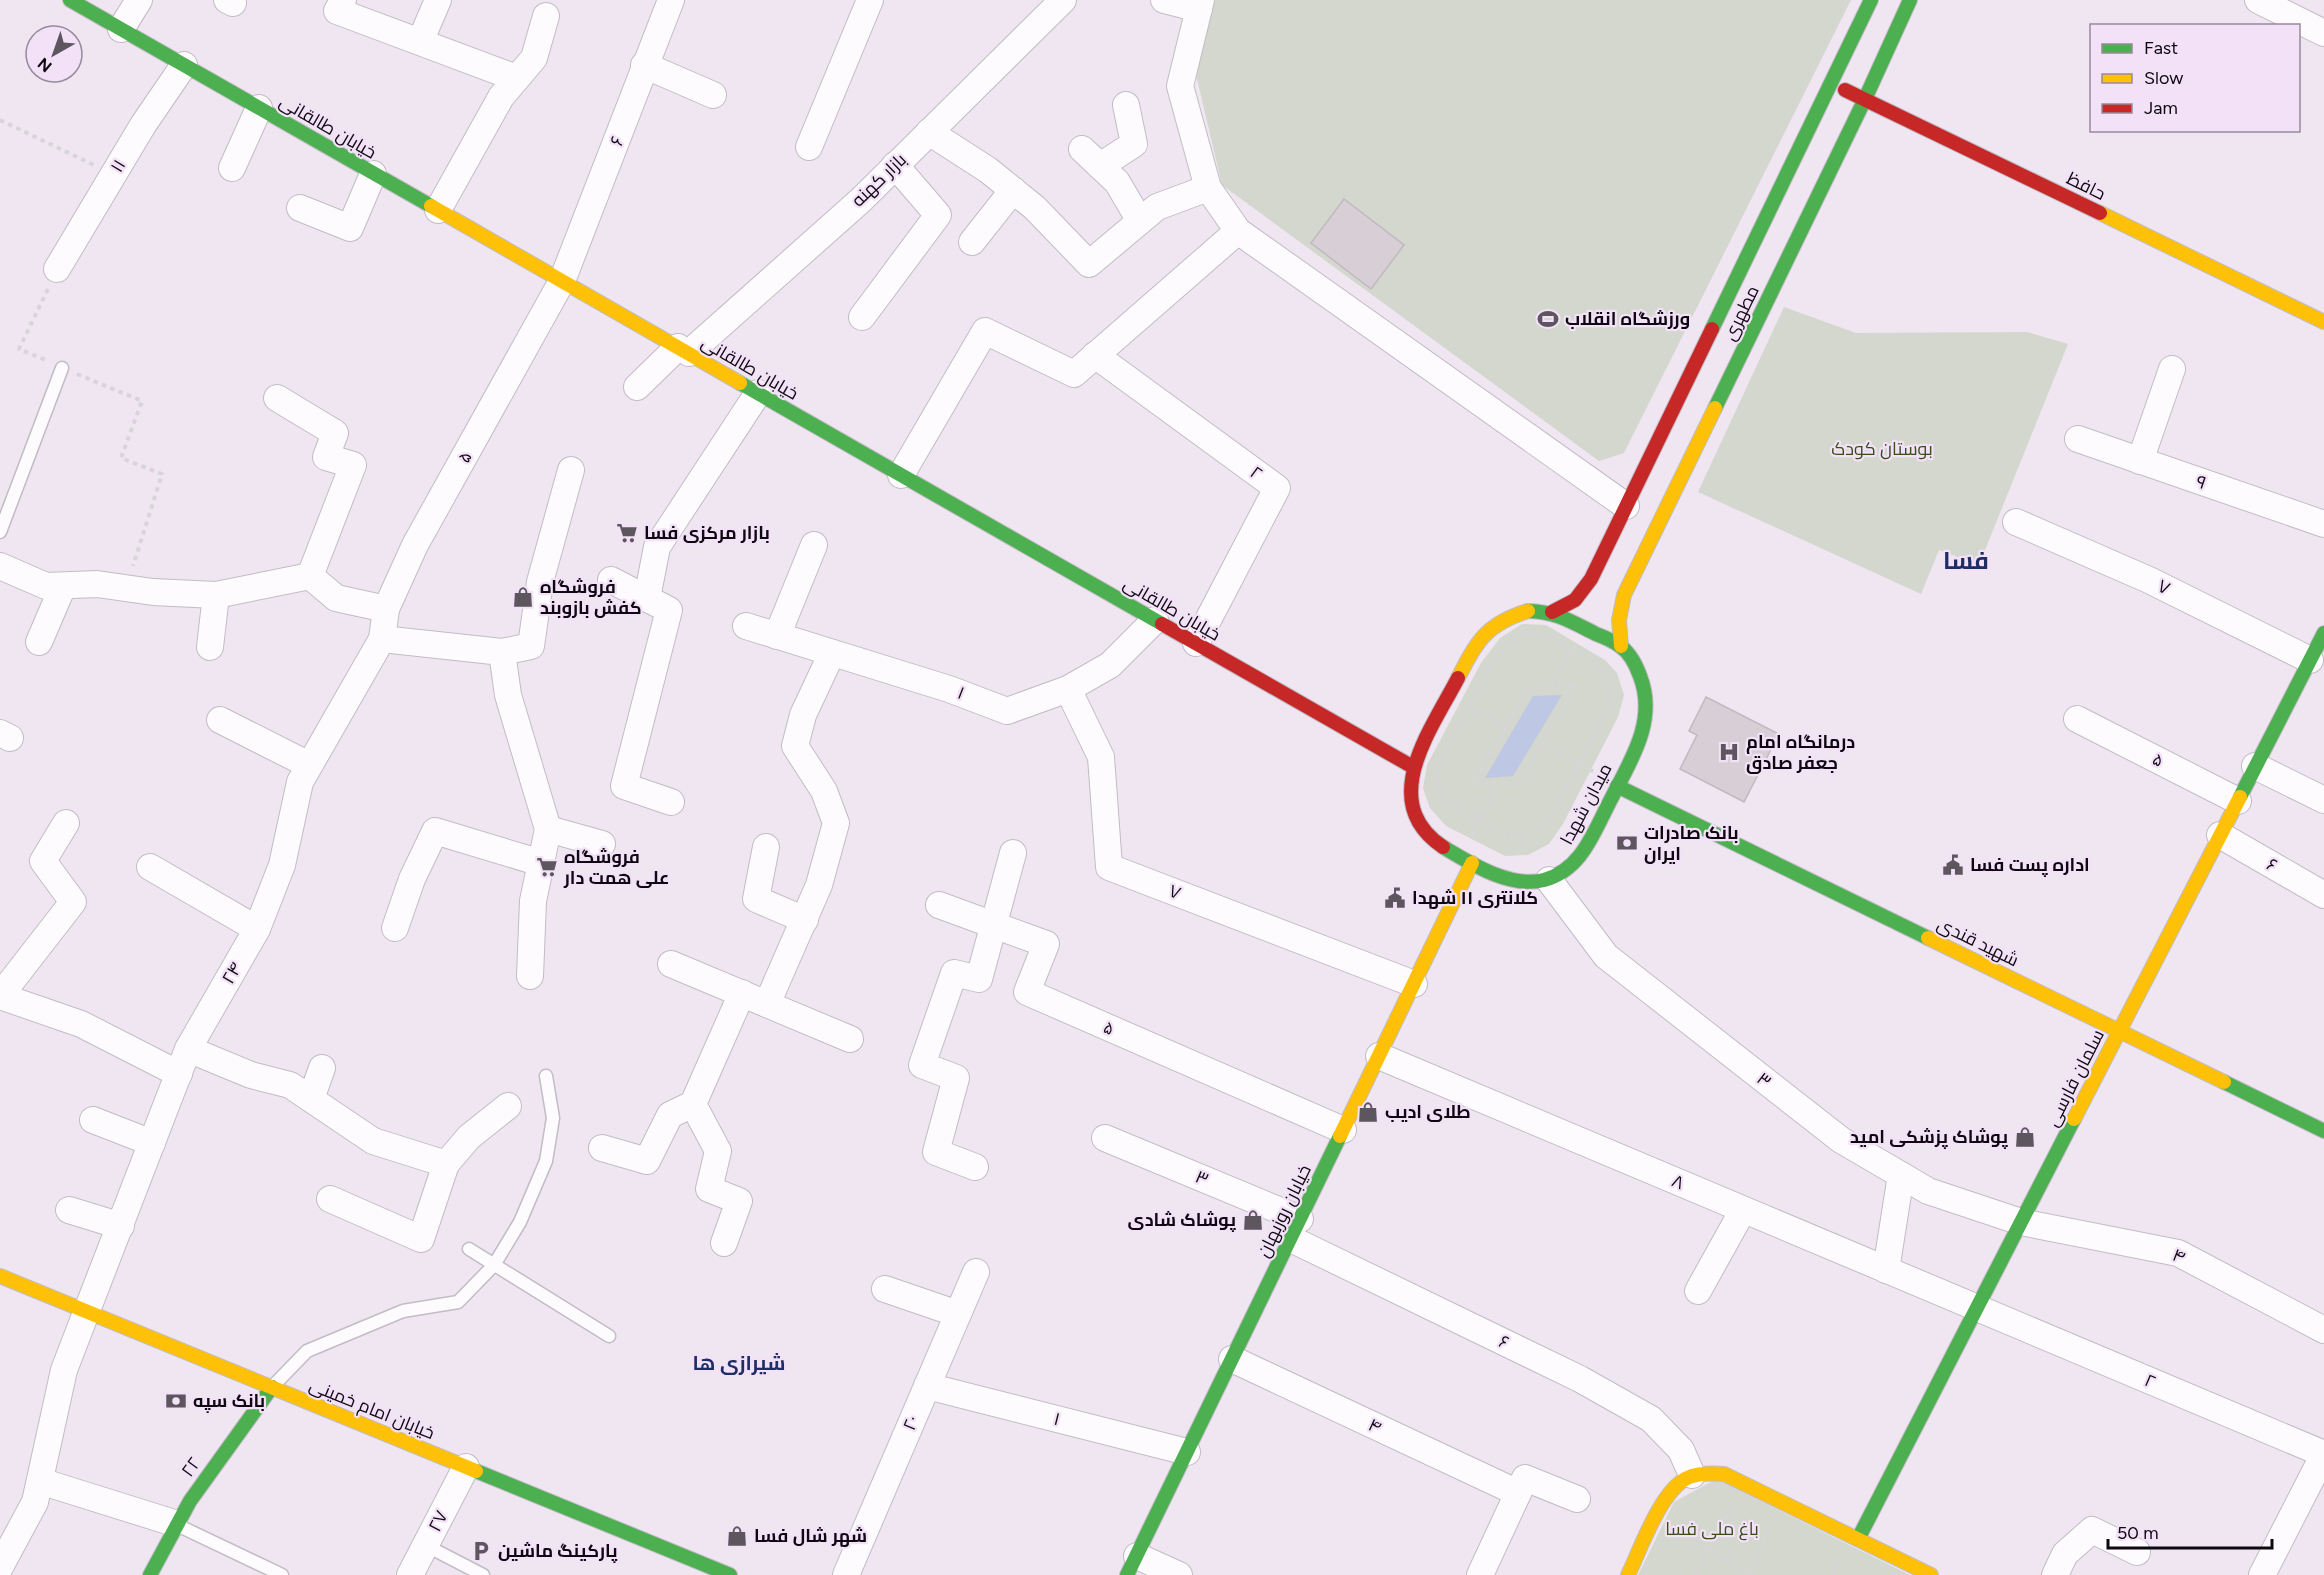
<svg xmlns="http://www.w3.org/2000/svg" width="2324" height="1575" font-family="Figtree,Cairo,sans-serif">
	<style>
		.green { fill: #d3d7cd }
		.water { fill: #bec7e3 }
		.building { fill: #d7ced6; stroke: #c1b8c0; stroke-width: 1.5 }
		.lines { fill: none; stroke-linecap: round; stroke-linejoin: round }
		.lane-casing { stroke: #c2bcc5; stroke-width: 15 }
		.street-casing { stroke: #c2bcc5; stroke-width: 28 }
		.fast-casing { stroke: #c2bcc5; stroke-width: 16 }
		.slow-casing { stroke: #c2bcc5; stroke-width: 16 }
		.jam-casing { stroke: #c2bcc5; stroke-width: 16 }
		.path { stroke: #d8d5d9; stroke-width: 4; stroke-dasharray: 4.5 4.5; stroke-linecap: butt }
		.lane { stroke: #fdfbfd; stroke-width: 12 }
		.street { stroke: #fdfbfd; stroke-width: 26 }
		.fast { stroke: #4caf50; stroke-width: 14 }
		.slow { stroke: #ffc107; stroke-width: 14 }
		.jam { stroke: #c62828; stroke-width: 14 }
		.labels { text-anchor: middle; stroke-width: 4.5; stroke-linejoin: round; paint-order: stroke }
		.street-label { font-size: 18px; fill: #0e0910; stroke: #f2e1f7 }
		.poi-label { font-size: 18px; font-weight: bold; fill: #0e0910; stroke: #f2e1f7; text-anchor: start }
		.park-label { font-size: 18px; fill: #374d17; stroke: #f2e1f7 }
		.neighbourhood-label { font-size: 20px; font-weight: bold; fill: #1f2d65; stroke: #f2e1f7 }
		.district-label { font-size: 24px; font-weight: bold; fill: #1f2d65; stroke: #f2e1f7 }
	</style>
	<rect width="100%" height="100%" fill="#efe6f2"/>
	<g class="green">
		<polygon points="1213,0 1851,0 1624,453 1599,461 1222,185 1194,66"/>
		<polygon points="1784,307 1856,333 2027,332 2068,344 1979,565 1939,550 1921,594 1698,492"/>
		<polygon points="1522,624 1546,625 1605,660 1617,673 1624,695 1618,717 1563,824 1549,844 1528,855 1505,856 1446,826 1430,808 1423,788 1427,765 1481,663 1500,638"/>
		<polygon points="1716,1479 1910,1575 1638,1575 1674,1502"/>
	</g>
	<polygon class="water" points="1562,695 1513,776 1485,778 1533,696"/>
	<g class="building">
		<polygon points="1344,199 1404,245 1371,289 1311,243"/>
		<polygon points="1706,697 1779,734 1744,802 1680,769 1697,735 1689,731"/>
	</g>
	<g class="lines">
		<g class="lane-casing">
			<g id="lane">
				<polyline points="0,532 62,368"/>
				<polyline points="469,1249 609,1336"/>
				<polyline points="273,1386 307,1351 403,1311 458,1302 494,1265 520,1222 546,1161 553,1118 546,1076"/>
				<polyline points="177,1525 282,1575"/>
				<polyline points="425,1545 483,1575"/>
			</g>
		</g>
		<g class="street-casing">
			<g id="street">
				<polyline points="227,0 233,3"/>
				<polyline points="343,0 337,11 516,78"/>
				<polyline points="1164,0 1199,9"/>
				<polyline points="1201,0 1180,86 1208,188 1238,231 1626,506"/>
				<polyline points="2258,0 2324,33"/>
				<polyline points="121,29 139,0"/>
				<polyline points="420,42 438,0"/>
				<polyline points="644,65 713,95"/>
				<polyline points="929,132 988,170 1035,208 1089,264 1157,207 1208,188"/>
				<polyline points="809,147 870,0"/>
				<polyline points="1082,149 1117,182 1140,221"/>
				<polyline points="1100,166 1134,144 1126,105"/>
				<polyline points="232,168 259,108"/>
				<polyline points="300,208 350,228 373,174"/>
				<polyline points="438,210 501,97 534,58 546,16"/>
				<polyline points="972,242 1013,190"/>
				<polyline points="57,269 143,125 184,65"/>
				<polyline points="862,317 938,215 895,165"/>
				<polyline points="689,353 861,200 1063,0"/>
				<polyline points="1095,355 1277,488 1196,643"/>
				<polyline points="637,387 678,347"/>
				<polyline points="277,398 335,433 326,457 353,465 310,576"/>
				<polyline points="2078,439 2324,524"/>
				<polyline points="2140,461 2172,369"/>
				<polyline points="901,475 985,331 1074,374 1238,231"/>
				<polyline points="2016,522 2149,580 2310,660"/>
				<polyline points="0,566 46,586 97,584 153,592 216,595 310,576 336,598 386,609"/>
				<polyline points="611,580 669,610 624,786 671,802"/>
				<polyline points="647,598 657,547 758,393"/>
				<polyline points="746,626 949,689 1007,711 1068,689 1110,665 1155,620"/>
				<polyline points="777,636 814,545"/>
				<polyline points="382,639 502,652 508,695 548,829 533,901 530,976"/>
				<polyline points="39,642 63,586"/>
				<polyline points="210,647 216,595"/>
				<polyline points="502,652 531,646 540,582 571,470"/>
				<polyline points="1068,689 1101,757 1109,867 1414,984"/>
				<polyline points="2077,719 2238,801"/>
				<polyline points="220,720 309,765"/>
				<polyline points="0,733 10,738"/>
				<polyline points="2255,766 2324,800"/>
				<polyline points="548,829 602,844"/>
				<polyline points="2220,835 2324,895"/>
				<polyline points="766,847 756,899 805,920"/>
				<polyline points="150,867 257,929"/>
				<polyline points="1549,880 1606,956 1841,1140 1901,1175 1928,1191 2021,1222 2178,1253 2324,1330"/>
				<polyline points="939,905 1046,944 1027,992 1343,1130"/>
				<polyline points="395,928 412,879 435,831 541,863"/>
				<polyline points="671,964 850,1039"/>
				<polyline points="0,996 73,902 43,861 66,823"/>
				<polyline points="0,996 81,1024 179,1074"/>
				<polyline points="767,1004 819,885 836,823 824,791 795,746 803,715 832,653"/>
				<polyline points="188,1049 251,1075 290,1085 373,1141 446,1164"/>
				<polyline points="1379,1056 2324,1454"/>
				<polyline points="311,1099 322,1068"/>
				<polyline points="93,1120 152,1143"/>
				<polyline points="1105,1138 1300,1219"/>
				<polyline points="602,1148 647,1161 670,1115 693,1104"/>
				<polyline points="975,1167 936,1152 956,1078 922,1065 954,973 979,979 1013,853"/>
				<polyline points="330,1199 421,1239 446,1164 469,1137 508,1106"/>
				<polyline points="69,1210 121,1226"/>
				<polyline points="1291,1239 1580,1379 1651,1419 1681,1450 1692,1475"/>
				<polyline points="724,1243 739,1201 709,1189 718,1151 693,1104 742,993"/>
				<polyline points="1886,1270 1901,1175"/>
				<polyline points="885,1289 958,1314"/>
				<polyline points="1698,1291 1743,1210"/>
				<polyline points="1232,1359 1518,1493"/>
				<polyline points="927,1386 1187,1452"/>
				<polyline points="40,1481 174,1523"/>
				<polyline points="1137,1556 1179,1575"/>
				<polyline points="0,1567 35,1502 64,1370 188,1049 257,929 282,865 300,782 382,639 386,609 415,545 562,281 671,0"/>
				<polyline points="410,1575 466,1467"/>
				<polyline points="846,1575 976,1272"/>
				<polyline points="1480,1575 1525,1478 1577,1499"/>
				<polyline points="2055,1575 2065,1554 2092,1530 2137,1552"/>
				<polyline points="2262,1575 2324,1454"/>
			</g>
		</g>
		<g class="fast-casing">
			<g id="fast">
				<polyline points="70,0 431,206"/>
				<polyline points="1712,329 1871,0"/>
				<polyline points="740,383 1162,624"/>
				<polyline points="1715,408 1865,99 1910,0"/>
				<polyline points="1617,786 1928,938"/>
				<polyline points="2240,797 2324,633"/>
				<path d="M1443,847C1470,863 1510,889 1544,880C1581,870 1593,834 1609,803C1629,763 1658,722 1640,676C1636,665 1629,652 1620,646C1613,641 1604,637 1596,634C1570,621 1557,612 1528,611"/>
				<polyline points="2224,1082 2324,1131"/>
				<polyline points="476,1471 730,1575"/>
				<polyline points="1858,1539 2074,1119"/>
				<polyline points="150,1575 190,1501 272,1387"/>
				<polyline points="1127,1575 1340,1136"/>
			</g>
		</g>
		<g class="slow-casing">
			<g id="slow">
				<polyline points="431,206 740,383"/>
				<polyline points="2100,213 2324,322"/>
				<polyline points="1621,646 1619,620 1624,595 1715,408"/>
				<path d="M1458,678C1477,641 1486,624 1528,611"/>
				<polyline points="1928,938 2224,1082"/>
				<polyline points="2074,1119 2240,797"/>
				<polyline points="1340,1136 1472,863"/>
				<polyline points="0,1276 476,1471"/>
				<path d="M1628,1575C1641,1548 1660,1492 1687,1478C1698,1473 1711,1473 1724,1474L1931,1575"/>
			</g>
		</g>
		<g class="jam-casing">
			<g id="jam">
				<polyline points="1845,90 2100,213"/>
				<polyline points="1552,612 1575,600 1591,579 1712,329"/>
				<polyline points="1162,624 1413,767"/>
				<path d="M1443,847C1376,802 1431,730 1458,678"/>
			</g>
		</g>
		<g class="path">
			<polyline points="0,120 94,165"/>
			<polyline points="48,289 19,349 48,361"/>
			<polyline points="77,374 142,401 121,458 162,474 133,566"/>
			<path d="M1530,633C1552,637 1594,658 1607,678C1612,685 1611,693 1609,701C1596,728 1551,832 1524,838C1510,841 1491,826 1478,820C1461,811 1441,804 1437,782C1434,762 1489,666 1503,648C1510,638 1519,635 1530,633Z"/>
			<polyline points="1551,686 1570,650"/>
			<polygon points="1574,686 1518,785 1474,783 1529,688"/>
			<polyline points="1472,709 1506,727"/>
			<polyline points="1542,743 1596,773"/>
			<polyline points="1473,835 1496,784"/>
			<polyline points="1678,1534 1756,1575"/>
			<polyline points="1696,1575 1732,1507"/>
			<polyline points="1748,1575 1770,1527"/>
			<polyline points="1834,1575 1841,1559"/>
		</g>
		<use href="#lane" class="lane"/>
		<use href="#street" class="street"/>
		<use href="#fast" class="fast"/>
		<use href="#slow" class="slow"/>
		<use href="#jam" class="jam"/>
	</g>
	<defs>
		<g id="stadium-bare" transform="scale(1.62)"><path d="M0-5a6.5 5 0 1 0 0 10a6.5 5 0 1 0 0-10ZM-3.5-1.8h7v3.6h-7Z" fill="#5d565f" stroke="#f2e1f7" stroke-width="2.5" paint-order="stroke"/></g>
		<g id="supermarket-bare" transform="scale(1.62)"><path d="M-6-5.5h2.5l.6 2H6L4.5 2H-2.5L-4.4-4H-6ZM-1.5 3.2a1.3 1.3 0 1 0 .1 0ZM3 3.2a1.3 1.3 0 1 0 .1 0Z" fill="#5d565f" stroke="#f2e1f7" stroke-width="2.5" paint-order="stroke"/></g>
		<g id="shop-bare" transform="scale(1.62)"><path d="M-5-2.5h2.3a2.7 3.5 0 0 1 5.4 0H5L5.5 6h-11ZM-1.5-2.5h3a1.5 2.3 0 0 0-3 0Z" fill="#5d565f" stroke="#f2e1f7" stroke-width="2.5" paint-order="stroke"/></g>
		<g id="hospital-bare" transform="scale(1.62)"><path d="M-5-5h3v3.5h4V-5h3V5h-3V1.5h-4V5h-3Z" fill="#5d565f" stroke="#f2e1f7" stroke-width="2.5" paint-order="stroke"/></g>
		<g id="bank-bare" transform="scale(1.62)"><path d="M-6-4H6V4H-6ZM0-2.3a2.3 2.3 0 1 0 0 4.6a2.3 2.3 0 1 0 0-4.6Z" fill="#5d565f" stroke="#f2e1f7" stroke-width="2.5" paint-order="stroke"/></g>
		<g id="civic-bare" transform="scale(1.62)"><path d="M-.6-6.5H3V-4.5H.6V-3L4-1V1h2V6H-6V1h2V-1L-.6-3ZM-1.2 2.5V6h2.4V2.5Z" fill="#5d565f" stroke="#f2e1f7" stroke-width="2.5" paint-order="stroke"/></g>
		<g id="parking-bare" transform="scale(1.62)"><path d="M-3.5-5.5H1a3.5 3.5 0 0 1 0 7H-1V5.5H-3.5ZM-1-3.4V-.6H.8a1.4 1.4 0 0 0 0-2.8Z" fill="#5d565f" stroke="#f2e1f7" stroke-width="2.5" paint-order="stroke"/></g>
	</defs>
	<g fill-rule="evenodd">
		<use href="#stadium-bare" x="1548" y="319"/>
		<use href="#supermarket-bare" x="627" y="533"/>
		<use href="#shop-bare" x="523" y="597"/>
		<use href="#hospital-bare" x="1729" y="752"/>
		<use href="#bank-bare" x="1627" y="843"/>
		<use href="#civic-bare" x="1953" y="865"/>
		<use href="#supermarket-bare" x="547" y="867"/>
		<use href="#civic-bare" x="1395" y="898"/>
		<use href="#shop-bare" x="1368" y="1112"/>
		<use href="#shop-bare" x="2025" y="1137"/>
		<use href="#shop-bare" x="1253" y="1220"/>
		<use href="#bank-bare" x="176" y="1401"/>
		<use href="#shop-bare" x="737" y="1536"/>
		<use href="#parking-bare" x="481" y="1551"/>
	</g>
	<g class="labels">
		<g class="street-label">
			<text transform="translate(328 127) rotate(30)" y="6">خیابان طالقانی</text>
			<text transform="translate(617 141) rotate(-70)" y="6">۶</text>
			<text transform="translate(118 166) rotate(-59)" y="6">۱۱</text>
			<text transform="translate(879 180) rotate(-44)" y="6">بازار کهنه</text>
			<text transform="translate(2086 186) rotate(26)" y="6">حافظ</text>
			<text transform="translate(1741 313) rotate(-64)" y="6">مطهری</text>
			<text transform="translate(750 368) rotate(30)" y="6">خیابان طالقانی</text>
			<text transform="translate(465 457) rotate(-61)" y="6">۵</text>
			<text transform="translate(1256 473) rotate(36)" y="6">۲</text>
			<text transform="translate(2201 482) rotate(19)" y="6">۹</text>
			<text transform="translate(2164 587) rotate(26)" y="6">۷</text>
			<text transform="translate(1172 609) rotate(30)" y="6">خیابان طالقانی</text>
			<text transform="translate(961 693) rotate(21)" y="6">۱</text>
			<text transform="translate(2158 760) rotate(27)" y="6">۵</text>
			<text transform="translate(1586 804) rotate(-62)" y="6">میدان شهدا</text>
			<text transform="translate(2272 865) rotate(30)" y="6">۶</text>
			<text transform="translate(1175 892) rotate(21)" y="6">۷</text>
			<text transform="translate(1978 942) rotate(26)" y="6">شهید قندی</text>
			<text transform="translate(232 973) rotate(-60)" y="6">۲۴</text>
			<text transform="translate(1109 1028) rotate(24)" y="6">۵</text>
			<text transform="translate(2075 1078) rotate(-63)" y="6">سلمان فارسی</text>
			<text transform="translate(1764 1080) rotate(38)" y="6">۳</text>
			<text transform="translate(1202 1178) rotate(23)" y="6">۳</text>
			<text transform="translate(1678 1182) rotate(23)" y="6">۸</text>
			<text transform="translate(1284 1211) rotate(-64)" y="6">خیابان روزبهان</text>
			<text transform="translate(2179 1256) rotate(21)" y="6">۴</text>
			<text transform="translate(1504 1342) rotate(26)" y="6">۶</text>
			<text transform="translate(2150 1381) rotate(23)" y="6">۲</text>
			<text transform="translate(372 1409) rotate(22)" y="6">خیابان امام خمینی</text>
			<text transform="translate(1057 1419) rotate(14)" y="6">۱</text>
			<text transform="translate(911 1423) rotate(-67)" y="6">۲۰</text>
			<text transform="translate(1375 1426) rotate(25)" y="6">۴</text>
			<text transform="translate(191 1467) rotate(-54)" y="6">۲۲</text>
			<text transform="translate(438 1521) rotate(-63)" y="6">۲۷</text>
		</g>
		<g class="poi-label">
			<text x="1565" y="325">ورزشگاه انقلاب</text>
			<text x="644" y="539">بازار مرکزی فسا</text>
			<text x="540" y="593">فروشگاه<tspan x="540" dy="21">کفش بازوبند</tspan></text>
			<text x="1746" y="748">درمانگاه امام<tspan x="1746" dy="21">جعفر صادق</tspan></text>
			<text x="1644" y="839">بانک صادرات<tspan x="1644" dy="21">ایران</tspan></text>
			<text x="564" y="863">فروشگاه<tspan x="564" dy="21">علی همت دار</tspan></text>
			<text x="1970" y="871">اداره پست فسا</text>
			<text x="1412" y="904">کلانتری ۱۱ شهدا</text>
			<text x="1385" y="1118">طلای ادیب</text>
			<text x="2008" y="1143" text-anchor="end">پوشاک پزشکی امید</text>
			<text x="1236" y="1226" text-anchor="end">پوشاک شادی</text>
			<text x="193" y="1407">بانک سپه</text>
			<text x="754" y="1542">شهر شال فسا</text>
			<text x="498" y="1557">پارکینگ ماشین</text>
		</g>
		<g class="park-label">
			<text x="1882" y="455">بوستان کودک</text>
			<text x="1712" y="1535">باغ ملی فسا</text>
		</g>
		<g class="neighbourhood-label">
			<text x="739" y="1370">شیرازی ها</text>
		</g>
		<g class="district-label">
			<text x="1966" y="569">فسا</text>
		</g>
	</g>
	<rect x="2090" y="24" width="210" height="108" fill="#f2e1f7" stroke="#978b9b" stroke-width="1.5"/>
	<rect x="2102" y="44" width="30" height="9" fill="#4caf50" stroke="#978b9b" stroke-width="1.5"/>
	<text x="2144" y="54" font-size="18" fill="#0e0910">Fast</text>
	<rect x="2102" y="74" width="30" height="9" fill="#ffc107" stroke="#978b9b" stroke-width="1.5"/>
	<text x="2144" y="84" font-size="18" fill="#0e0910">Slow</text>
	<rect x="2102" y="104" width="30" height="9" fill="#c62828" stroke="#978b9b" stroke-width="1.5"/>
	<text x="2144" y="114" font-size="18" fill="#0e0910">Jam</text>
	<g transform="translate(54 54) rotate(220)"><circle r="28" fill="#f2e1f7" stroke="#978b9b" stroke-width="1.5"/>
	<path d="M0-4.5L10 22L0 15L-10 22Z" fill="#5d565f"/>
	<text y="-9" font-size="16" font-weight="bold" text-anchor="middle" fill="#0e0910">N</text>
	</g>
	<path d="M2108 1539v9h164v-9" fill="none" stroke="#0e0910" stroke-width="3"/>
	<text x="2117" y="1539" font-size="18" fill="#0e0910" stroke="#f2e1f7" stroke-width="4.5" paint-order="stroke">50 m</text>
</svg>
